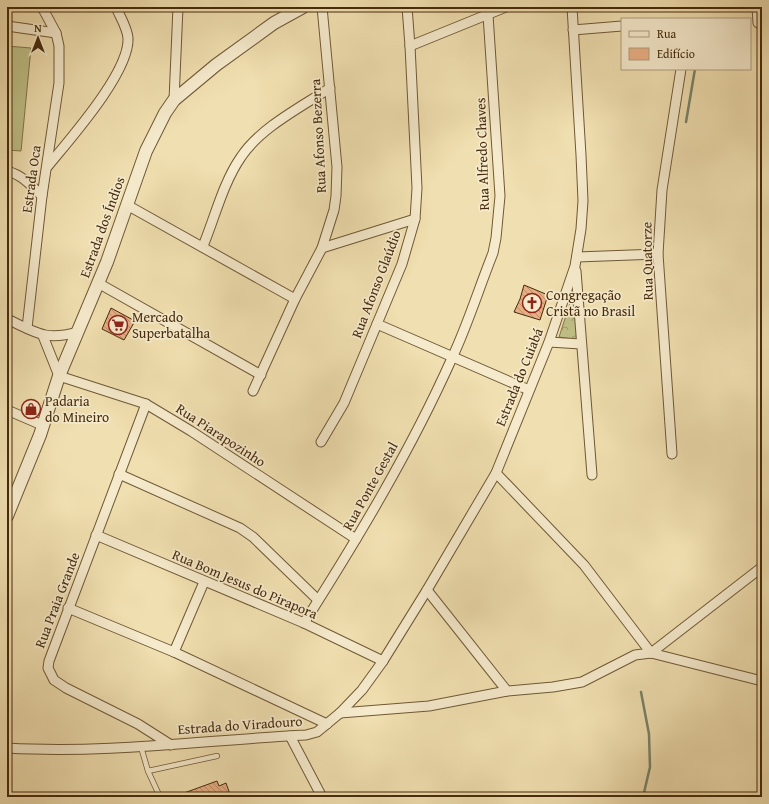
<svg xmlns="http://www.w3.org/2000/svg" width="769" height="804" font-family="'Gentium Book Plus',serif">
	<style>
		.park { fill: url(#park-crowns); stroke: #82764a }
		.pitch { fill: #bfc087; stroke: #82764a }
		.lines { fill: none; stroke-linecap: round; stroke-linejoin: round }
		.stream { stroke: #78836a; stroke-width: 2.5 }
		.building { fill: url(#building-back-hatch); stroke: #462b0c }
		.service-casing { stroke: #705835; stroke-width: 6 }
		.minor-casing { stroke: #705835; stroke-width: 11 }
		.tertiary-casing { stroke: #705835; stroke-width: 14 }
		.service { stroke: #f5eacc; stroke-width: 4.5 }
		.minor { stroke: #f5eacc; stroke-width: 9 }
		.tertiary { stroke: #f5eacc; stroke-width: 12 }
		.labels { text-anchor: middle; stroke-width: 3.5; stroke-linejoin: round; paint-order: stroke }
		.street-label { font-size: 14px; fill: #462b0c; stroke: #f5eacc }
		.poi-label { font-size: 14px; fill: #462b0c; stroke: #f5eacc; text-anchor: start }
	</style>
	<defs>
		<pattern id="park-crowns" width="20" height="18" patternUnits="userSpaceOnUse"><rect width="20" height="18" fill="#bfc087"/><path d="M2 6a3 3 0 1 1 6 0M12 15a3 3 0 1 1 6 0" fill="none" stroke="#9d9c6d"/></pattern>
		<pattern id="building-back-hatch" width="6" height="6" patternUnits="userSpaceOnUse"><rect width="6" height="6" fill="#e8ae83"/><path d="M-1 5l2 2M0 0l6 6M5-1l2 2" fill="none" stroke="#be8e6a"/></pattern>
	</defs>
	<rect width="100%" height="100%" fill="#f0dfb0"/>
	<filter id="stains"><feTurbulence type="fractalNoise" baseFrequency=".005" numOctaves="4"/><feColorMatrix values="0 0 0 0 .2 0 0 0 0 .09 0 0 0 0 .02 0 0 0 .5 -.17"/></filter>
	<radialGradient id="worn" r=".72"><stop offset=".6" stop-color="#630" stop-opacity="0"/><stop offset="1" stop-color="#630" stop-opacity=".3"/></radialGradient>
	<polygon class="park" points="575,288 579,340 559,337"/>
	<polygon class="pitch" points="7,46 31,48 21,151 7,150"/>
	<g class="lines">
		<g class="stream">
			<polyline points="686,122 695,69"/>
			<polyline points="641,692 649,734 650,767 643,797"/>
		</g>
	</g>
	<g class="building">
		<polygon points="524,285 548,295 540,320 514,312 520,299"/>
		<polygon points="111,308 135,321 124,340 102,329"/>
		<polygon points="217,781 219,786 226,783 231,797 173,797"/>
	</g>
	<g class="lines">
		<g class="service-casing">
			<g id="service">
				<polyline points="141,747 148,771 217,756"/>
				<polyline points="148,771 160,797"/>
			</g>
		</g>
		<g class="minor-casing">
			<g id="minor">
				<polyline points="757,7 758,23"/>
				<polyline points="7,26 56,33"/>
				<polyline points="573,30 622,26"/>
				<polyline points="410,46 506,7"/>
				<polyline points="174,100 178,7"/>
				<path d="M48,166C69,140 130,72 128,38C127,27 120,17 116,7"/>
				<path d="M7,171C22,175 31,185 42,196"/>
				<polyline points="127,205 295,299"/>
				<path d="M203,246C215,217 223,183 241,157C260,128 301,107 330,88"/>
				<polyline points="322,248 415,219"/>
				<polyline points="577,257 658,254"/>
				<polyline points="576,271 592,475"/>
				<polyline points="98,283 261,375"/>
				<path d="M7,319C37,333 45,341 78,332"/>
				<polyline points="377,324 529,390"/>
				<polyline points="27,328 42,196 59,83 59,46 56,33 42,7"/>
				<polyline points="43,336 59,376 146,404 191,431 356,539"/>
				<polyline points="549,342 581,344"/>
				<polyline points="253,391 295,299 322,248 334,210 336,196 337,167 322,7"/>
				<polyline points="146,404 49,661 48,668 54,680 66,688 138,724 171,745"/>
				<polyline points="7,410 42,425"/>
				<polyline points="321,442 344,403 402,264 415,219 417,188 410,46 407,7"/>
				<polyline points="672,454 658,254 662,190 681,69"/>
				<polyline points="496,473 584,565 651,653"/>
				<polyline points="119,474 240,528 253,537 318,600"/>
				<polyline points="96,535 304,623 383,661"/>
				<polyline points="427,590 507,691"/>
				<polyline points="68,608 174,652 327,724"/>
				<path d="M304,623C358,538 411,450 452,358C468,324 479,288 493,253L496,238L500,196L488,15"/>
				<polyline points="174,652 204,582"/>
				<polyline points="651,653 762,567"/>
				<polyline points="340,713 429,706 507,691 553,687 582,682 635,655 651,653 762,681"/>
				<polyline points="290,736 322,797"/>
				<path d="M7,748C107,754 207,740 306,735L317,732L340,713L362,690L383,661L427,590L496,473L549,342L575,266L581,229L583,201L581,155L572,7"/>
			</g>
		</g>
		<g class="tertiary-casing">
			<polyline id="tertiary" points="7,516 40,435 59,376 107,262 146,151 165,113 174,100 216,65 274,23 303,7"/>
		</g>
		<use href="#service" class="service"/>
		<use href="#minor" class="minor"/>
		<use href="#tertiary" class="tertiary"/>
	</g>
	<defs>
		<g id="church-ring" transform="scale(1)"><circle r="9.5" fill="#f5eacc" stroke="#8f2418" stroke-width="1.5"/><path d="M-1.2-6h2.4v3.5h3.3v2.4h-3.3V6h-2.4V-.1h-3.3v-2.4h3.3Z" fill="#8f2418"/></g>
		<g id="supermarket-ring" transform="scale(1)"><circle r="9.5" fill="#f5eacc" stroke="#8f2418" stroke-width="1.5"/><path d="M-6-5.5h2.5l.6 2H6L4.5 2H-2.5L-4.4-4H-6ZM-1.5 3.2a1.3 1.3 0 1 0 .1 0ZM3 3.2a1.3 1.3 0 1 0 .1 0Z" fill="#8f2418"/></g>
		<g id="shop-ring" transform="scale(1)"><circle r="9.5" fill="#f5eacc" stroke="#8f2418" stroke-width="1.5"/><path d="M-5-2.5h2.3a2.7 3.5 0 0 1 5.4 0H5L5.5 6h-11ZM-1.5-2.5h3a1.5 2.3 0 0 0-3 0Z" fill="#8f2418"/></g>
	</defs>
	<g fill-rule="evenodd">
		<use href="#church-ring" x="532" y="303"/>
		<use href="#supermarket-ring" x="118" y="325"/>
		<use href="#shop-ring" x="31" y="409"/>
	</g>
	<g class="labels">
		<g class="street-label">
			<text transform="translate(318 136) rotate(-93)" y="5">Rua Afonso Bezerra</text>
			<text transform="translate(482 154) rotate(-92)" y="5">Rua Alfredo Chaves</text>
			<text transform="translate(31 179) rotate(-82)" y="5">Estrada Oca</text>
			<text transform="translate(102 227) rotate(-70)" y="5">Estrada dos Índios</text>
			<text transform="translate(647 261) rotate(-91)" y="5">Rua Quatorze</text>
			<text transform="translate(376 284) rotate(-69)" y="5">Rua Afonso Glaúdio</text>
			<text transform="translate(519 377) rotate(-68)" y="5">Estrada do Cuiabá</text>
			<text transform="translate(221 435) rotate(33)" y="5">Rua Piarapozinho</text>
			<text transform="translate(370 486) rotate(-61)" y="5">Rua Ponte Gestal</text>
			<text transform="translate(245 584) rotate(23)" y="5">Rua Bom Jesus do Pirapora</text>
			<text transform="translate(57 600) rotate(-69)" y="5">Rua Praia Grande</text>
			<text transform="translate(240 725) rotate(-4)" y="5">Estrada do Viradouro</text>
		</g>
		<g class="poi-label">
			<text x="546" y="300">Congregação<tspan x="546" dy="16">Cristã no Brasil</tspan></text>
			<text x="132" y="322">Mercado<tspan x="132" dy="16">Superbatalha</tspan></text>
			<text x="45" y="406">Padaria<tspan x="45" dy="16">do Mineiro</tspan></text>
		</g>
	</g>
	<rect width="769" height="804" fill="none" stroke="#f0dfb0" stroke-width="24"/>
	<rect x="8" y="8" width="753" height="788" fill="none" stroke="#462b0c" stroke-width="2"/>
	<rect x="12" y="12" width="745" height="780" fill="none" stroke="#462b0c"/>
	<rect x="621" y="18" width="130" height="52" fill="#f5eacc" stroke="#af9e7f"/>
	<rect x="629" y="31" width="20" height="6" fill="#f5eacc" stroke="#af9e7f"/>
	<text x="657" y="38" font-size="12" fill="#462b0c">Rua</text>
	<rect x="629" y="48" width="20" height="12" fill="#e8ae83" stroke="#af9e7f"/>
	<text x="657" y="58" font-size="12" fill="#462b0c">Edifício</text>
	<g transform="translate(38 38)" stroke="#f5eacc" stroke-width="3" paint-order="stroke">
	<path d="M0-3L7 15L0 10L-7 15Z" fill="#462b0c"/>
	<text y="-6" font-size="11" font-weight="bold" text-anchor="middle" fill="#462b0c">N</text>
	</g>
	<rect width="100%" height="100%" filter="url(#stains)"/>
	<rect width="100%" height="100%" fill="url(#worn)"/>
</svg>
